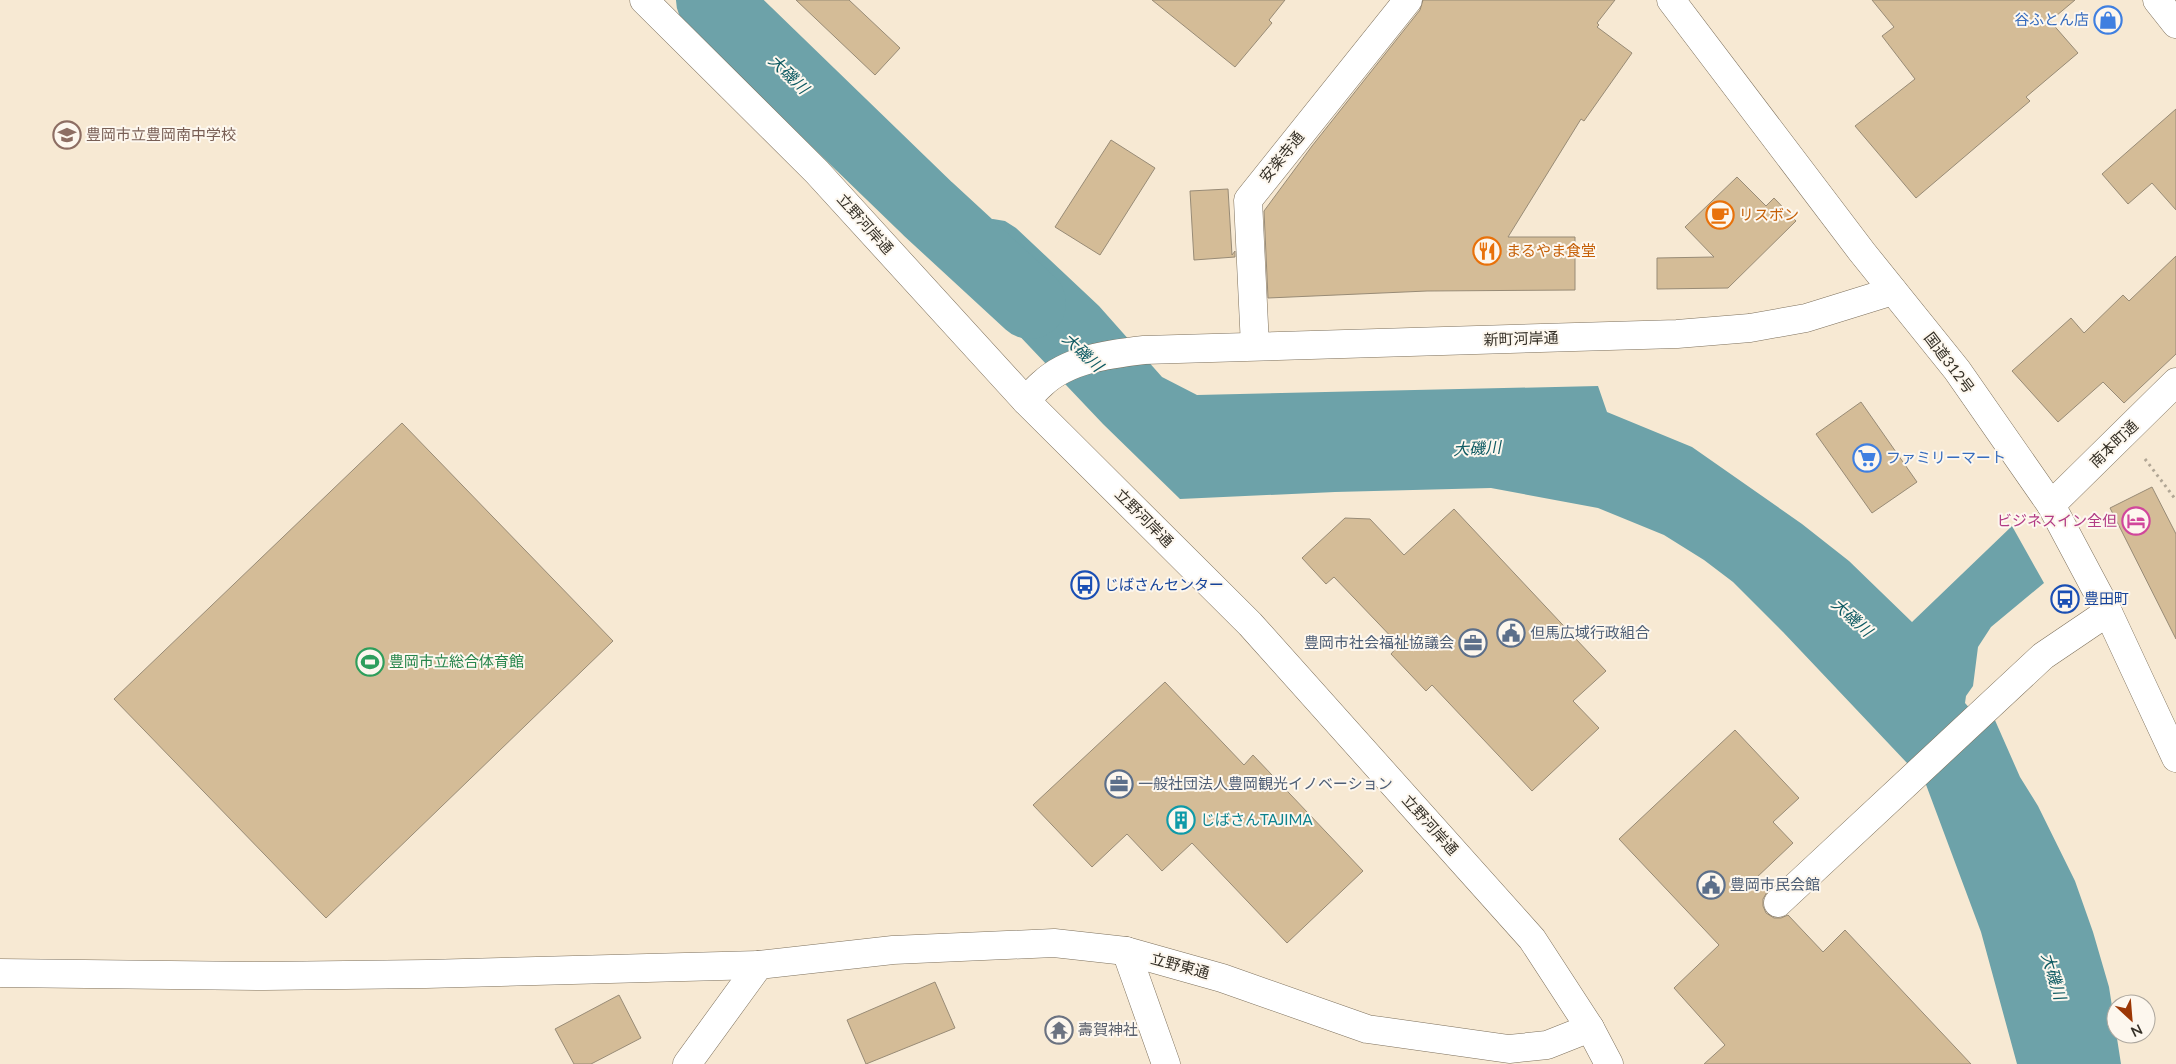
<svg xmlns="http://www.w3.org/2000/svg" width="2176" height="1064" font-family="Lato,'Noto Sans JP',sans-serif">
	<style>
		.water { fill: #6da2a9 }
		.lines { fill: none; stroke-linecap: round; stroke-linejoin: round }
		.river { stroke: #6da2a9; stroke-width: 72 }
		.building { fill: #d4bc97; stroke: #988b76 }
		.minor-casing { stroke: #7d705c; stroke-width: 29 }
		.tertiary-casing { stroke: #7d705c; stroke-width: 29 }
		.trunk-casing { stroke: #7d705c; stroke-width: 29 }
		.path { stroke: #b1a695; stroke-width: 3; stroke-dasharray: 2.5 4; stroke-linecap: butt }
		.minor { stroke: #fff; stroke-width: 28 }
		.tertiary { stroke: #fff; stroke-width: 28 }
		.trunk { stroke: #fff; stroke-width: 28 }
		.labels { text-anchor: middle; stroke-width: 4; stroke-linejoin: round; paint-order: stroke }
		.shop-label { font-size: 15px; fill: #366cbe; stroke: #fdf7ee; text-anchor: end }
		.education-label { font-size: 15px; fill: #785e54; stroke: #fdf7ee; text-anchor: start }
		.street-label { font-size: 15px; fill: #353027; stroke: #fdf7ee }
		.food-label { font-size: 15px; fill: #c56008; stroke: #fdf7ee; text-anchor: start }
		.hotel-label { font-size: 15px; fill: #b23c85; stroke: #fdf7ee; text-anchor: end }
		.transit-label { font-size: 15px; fill: #164399; stroke: #fdf7ee; text-anchor: start }
		.service-label { font-size: 15px; fill: #4e5e75; stroke: #fdf7ee; text-anchor: start }
		.leisure-label { font-size: 15px; fill: #27864d; stroke: #fdf7ee; text-anchor: start }
		.culture-label { font-size: 15px; fill: #0d838f; stroke: #fdf7ee; text-anchor: start }
		.worship-label { font-size: 15px; fill: #5b616d; stroke: #fdf7ee; text-anchor: start }
		.water-label { font-size: 16px; font-style: italic; fill: #0f5b63; stroke: #fdf7ee }
	</style>
	<rect width="100%" height="100%" fill="#f7e9d3"/>
	<polygon class="water" points="993,219 1005,221 1016,228 1099,306 1162,377 1197,395 1598,386 1607,412 1692,447 1802,524 1849,561 1912,622 2012,526 2044,583 1991,627 1978,647 1973,686 1966,696 1965,703 1972,711 1994,718 2020,777 2038,806 2075,881 2093,932 2109,987 2121,1064 2017,1064 1981,932 1925,782 1783,632 1733,582 1704,560 1664,535 1598,508 1491,488 1335,492 1180,499 1103,424 940,252 969,222"/>
	<g class="lines">
		<polyline class="river" points="712,0 928,209 1030,303"/>
	</g>
	<g class="building">
		<polygon points="796,0 849,0 900,48 875,75"/>
		<polygon points="1152,0 1285,0 1269,20 1272,23 1235,67"/>
		<polygon points="1423,0 1615,0 1597,23 1599,25 1597,27 1632,53 1584,121 1581,119 1508,237 1575,237 1575,290 1427,291 1268,298 1264,211 1312,146 1420,10"/>
		<polygon points="1872,0 2075,0 2050,21 2078,53 2026,97 2030,101 1916,198 1855,126 1915,79 1882,36 1894,27"/>
		<polygon points="2176,109 2176,210 2152,183 2128,204 2102,174"/>
		<polygon points="1111,140 1155,168 1100,255 1055,227"/>
		<polygon points="1737,177 1766,206 1774,198 1796,221 1728,288 1657,289 1657,258 1714,257 1685,227"/>
		<polygon points="1228,189 1232,255 1235,251 1235,257 1194,260 1190,191"/>
		<polygon points="2176,256 2176,354 2124,403 2103,382 2058,422 2012,371 2071,318 2084,333 2123,295 2129,301"/>
		<polygon points="1861,402 1917,482 1872,513 1816,434"/>
		<polygon points="402,423 613,641 326,918 114,699"/>
		<polygon points="2152,487 2176,534 2176,639 2110,508"/>
		<polygon points="1454,509 1606,671 1573,701 1599,728 1532,791 1432,685 1426,691 1391,654 1399,645 1334,577 1326,584 1302,558 1345,518 1370,519 1404,555"/>
		<polygon points="1165,682 1244,765 1253,755 1363,871 1287,943 1192,843 1162,871 1127,834 1092,867 1033,805"/>
		<polygon points="1735,730 1799,798 1773,822 1793,843 1755,879 1767,892 1763,899 1763,906 1766,913 1774,918 1781,918 1788,915 1823,952 1845,930 1971,1064 1704,1064 1725,1045 1674,988 1719,945 1619,839"/>
		<polygon points="935,982 955,1028 866,1064 847,1020"/>
		<polygon points="619,995 641,1038 591,1064 574,1064 555,1029"/>
	</g>
	<g class="lines">
		<g class="minor-casing">
			<g id="minor">
				<polyline points="644,0 817,172 1026,401 1250,624 1532,939 1590,1028 1609,1064"/>
				<polyline points="1255,346 1248,200 1408,0"/>
				<polyline points="2051,505 2176,382"/>
				<polyline points="1778,903 2043,656 2108,612"/>
				<polyline points="1126,951 1166,1064"/>
				<polyline points="0,973 265,976 426,974 759,965"/>
			</g>
		</g>
		<g class="tertiary-casing">
			<g id="tertiary">
				<polyline points="2157,0 2176,24"/>
				<path d="M1026,401C1031,395 1036,389 1042,384C1068,359 1110,354 1144,350L1677,334L1750,328L1806,318L1893,291"/>
				<polyline points="687,1064 759,965 893,950 1054,943 1126,951 1222,978 1367,1029 1509,1049 1547,1045 1590,1028"/>
			</g>
		</g>
		<g class="trunk-casing">
			<polyline id="trunk" points="1671,0 1862,252 1957,370 2051,505 2108,612 2176,758"/>
		</g>
		<polyline class="path" points="2145,459 2176,500"/>
		<use href="#minor" class="minor"/>
		<use href="#tertiary" class="tertiary"/>
		<use href="#trunk" class="trunk"/>
	</g>
	<defs>
		<g id="shop-ring" transform="scale(1.4375)"><circle r="9.5" fill="#fdf7ee" stroke="#3f7fe0" stroke-width="1.5"/><path d="M-5-2.5h2.3a2.7 3.5 0 0 1 5.4 0H5L5.5 6h-11ZM-1.5-2.5h3a1.5 2.3 0 0 0-3 0Z" fill="#3f7fe0"/></g>
		<g id="school-ring" transform="scale(1.4375)"><circle r="9.5" fill="#fdf7ee" stroke="#8d6e63" stroke-width="1.5"/><path d="M0-5L7-2L0 1L-7-2ZM-4 1L0 2.5L4 1V4Q0 6-4 4Z" fill="#8d6e63"/></g>
		<g id="cafe-ring" transform="scale(1.4375)"><circle r="9.5" fill="#fdf7ee" stroke="#e8710a" stroke-width="1.5"/><path d="M-5.5-4.5H6V0H3Q3 3.5 0 3.5H-2.5Q-5.5 3.5-5.5 0ZM3-3.2v2h1.7v-2ZM-6 4.5H4V6H-6Z" fill="#e8710a"/></g>
		<g id="restaurant-ring" transform="scale(1.4375)"><circle r="9.5" fill="#fdf7ee" stroke="#e8710a" stroke-width="1.5"/><path d="M-5-6h1v4h1v-4h1v4h1v-4h1v5L-1.5 .5V6h-2V.5L-5-1ZM5-6V6H3V1.5H1.5Q1.5-4 5-6Z" fill="#e8710a"/></g>
		<g id="supermarket-ring" transform="scale(1.4375)"><circle r="9.5" fill="#fdf7ee" stroke="#3f7fe0" stroke-width="1.5"/><path d="M-6-5.5h2.5l.6 2H6L4.5 2H-2.5L-4.4-4H-6ZM-1.5 3.2a1.3 1.3 0 1 0 .1 0ZM3 3.2a1.3 1.3 0 1 0 .1 0Z" fill="#3f7fe0"/></g>
		<g id="hotel-ring" transform="scale(1.4375)"><circle r="9.5" fill="#fdf7ee" stroke="#d1479c" stroke-width="1.5"/><path d="M-6-4.5h1.5V1H6V5H4.5V3h-9V5H-6ZM-4 0a1.8 1.8 0 1 1 3.6 0ZM.5 0V-2.5h3Q6-2.5 6 0Z" fill="#d1479c"/></g>
		<g id="bus-ring" transform="scale(1.4375)"><circle r="9.5" fill="#fdf7ee" stroke="#1a4fb4" stroke-width="1.5"/><path d="M-5-6H5V4H4V6H2V4H-2V6H-4V4H-5ZM-3.5-4V0h7V-4ZM-3.5 1.2v1.5H-2V1.2ZM2 1.2v1.5H3.5V1.2Z" fill="#1a4fb4"/></g>
		<g id="civic-ring" transform="scale(1.4375)"><circle r="9.5" fill="#fdf7ee" stroke="#5c6f8a" stroke-width="1.5"/><path d="M-.6-6.5H3V-4.5H.6V-3L4-1V1h2V6H-6V1h2V-1L-.6-3ZM-1.2 2.5V6h2.4V2.5Z" fill="#5c6f8a"/></g>
		<g id="office-ring" transform="scale(1.4375)"><circle r="9.5" fill="#fdf7ee" stroke="#5c6f8a" stroke-width="1.5"/><path d="M-6-3h4V-5.5h4V-3h4V5H-6ZM-1-4.5V-3h2v-1.5ZM-6 0V1H6V0Z" fill="#5c6f8a"/></g>
		<g id="stadium-ring" transform="scale(1.4375)"><circle r="9.5" fill="#fdf7ee" stroke="#2e9e5b" stroke-width="1.5"/><path d="M0-5a6.5 5 0 1 0 0 10a6.5 5 0 1 0 0-10ZM-3.5-1.8h7v3.6h-7Z" fill="#2e9e5b"/></g>
		<g id="building-ring" transform="scale(1.4375)"><circle r="9.5" fill="#fdf7ee" stroke="#0f9aa8" stroke-width="1.5"/><path d="M-4-6H4V6H1V3H-1V6H-4ZM-2.5-4.3h1.7v1.8h-1.7ZM.8-4.3h1.7v1.8H.8ZM-2.5-1h1.7V.8h-1.7ZM.8-1h1.7V.8H.8Z" fill="#0f9aa8"/></g>
		<g id="temple-ring" transform="scale(1.4375)"><circle r="9.5" fill="#fdf7ee" stroke="#6b7280" stroke-width="1.5"/><path d="M0-6L5-2H3V0L6.5 2.5H4V6H1.5V3h-3V6H-4V2.5H-6.5L-3 0V-2H-5Z" fill="#6b7280"/></g>
	</defs>
	<g fill-rule="evenodd">
		<use href="#shop-ring" x="2108" y="20"/>
		<use href="#school-ring" x="67" y="135"/>
		<use href="#cafe-ring" x="1720" y="215"/>
		<use href="#restaurant-ring" x="1487" y="251"/>
		<use href="#supermarket-ring" x="1867" y="458"/>
		<use href="#hotel-ring" x="2136" y="521"/>
		<use href="#bus-ring" x="1085" y="585"/>
		<use href="#bus-ring" x="2065" y="599"/>
		<use href="#civic-ring" x="1511" y="633"/>
		<use href="#office-ring" x="1473" y="643"/>
		<use href="#stadium-ring" x="370" y="662"/>
		<use href="#office-ring" x="1119" y="784"/>
		<use href="#building-ring" x="1181" y="820"/>
		<use href="#civic-ring" x="1711" y="885"/>
		<use href="#temple-ring" x="1059" y="1030"/>
	</g>
	<g class="labels">
		<g class="shop-label">
			<text x="2089" y="25">谷ふとん店</text>
			<text x="1886" y="463" text-anchor="start">ファミリーマート</text>
		</g>
		<g class="education-label">
			<text x="86" y="140">豊岡市立豊岡南中学校</text>
		</g>
		<g class="street-label">
			<text transform="translate(1282 157) rotate(-51)" y="5">安楽寺通</text>
			<text transform="translate(865 224) rotate(48)" y="5">立野河岸通</text>
			<text transform="translate(1521 339) rotate(-2)" y="5">新町河岸通</text>
			<text transform="translate(1949 363) rotate(53)" y="5">国道312号</text>
			<text transform="translate(2114 444) rotate(-44)" y="5">南本町通</text>
			<text transform="translate(1144 518) rotate(45)" y="5">立野河岸通</text>
			<text transform="translate(1430 825) rotate(48)" y="5">立野河岸通</text>
			<text transform="translate(1180 966) rotate(15)" y="5">立野東通</text>
		</g>
		<g class="food-label">
			<text x="1739" y="220">リスボン</text>
			<text x="1506" y="256">まるやま食堂</text>
		</g>
		<g class="hotel-label">
			<text x="2117" y="526">ビジネスイン全但</text>
		</g>
		<g class="transit-label">
			<text x="1104" y="590">じばさんセンター</text>
			<text x="2084" y="604">豊田町</text>
		</g>
		<g class="service-label">
			<text x="1530" y="638">但馬広域行政組合</text>
			<text x="1454" y="648" text-anchor="end">豊岡市社会福祉協議会</text>
			<text x="1138" y="789">一般社団法人豊岡観光イノベーション</text>
			<text x="1730" y="890">豊岡市民会館</text>
		</g>
		<g class="leisure-label">
			<text x="389" y="667">豊岡市立総合体育館</text>
		</g>
		<g class="culture-label">
			<text x="1200" y="825">じばさんTAJIMA</text>
		</g>
		<g class="worship-label">
			<text x="1078" y="1035">壽賀神社</text>
		</g>
		<g class="water-label">
			<text transform="translate(789 74) rotate(44)" y="6">大磯川</text>
			<text transform="translate(1083 352) rotate(43)" y="6">大磯川</text>
			<text transform="translate(1477 448) rotate(-3)" y="6">大磯川</text>
			<text transform="translate(1852 617) rotate(42)" y="6">大磯川</text>
			<text transform="translate(2054 976) rotate(73)" y="6">大磯川</text>
		</g>
	</g>
	<g transform="translate(2131 1019) rotate(154)"><circle r="24" fill="#fdf7ee" stroke="#ada79e"/>
	<path d="M0-4L9 19L0 12L-9 19Z" fill="#9c3705"/>
	<text y="-8" font-size="14" font-weight="bold" text-anchor="middle" fill="#353027">N</text>
	</g>
</svg>
